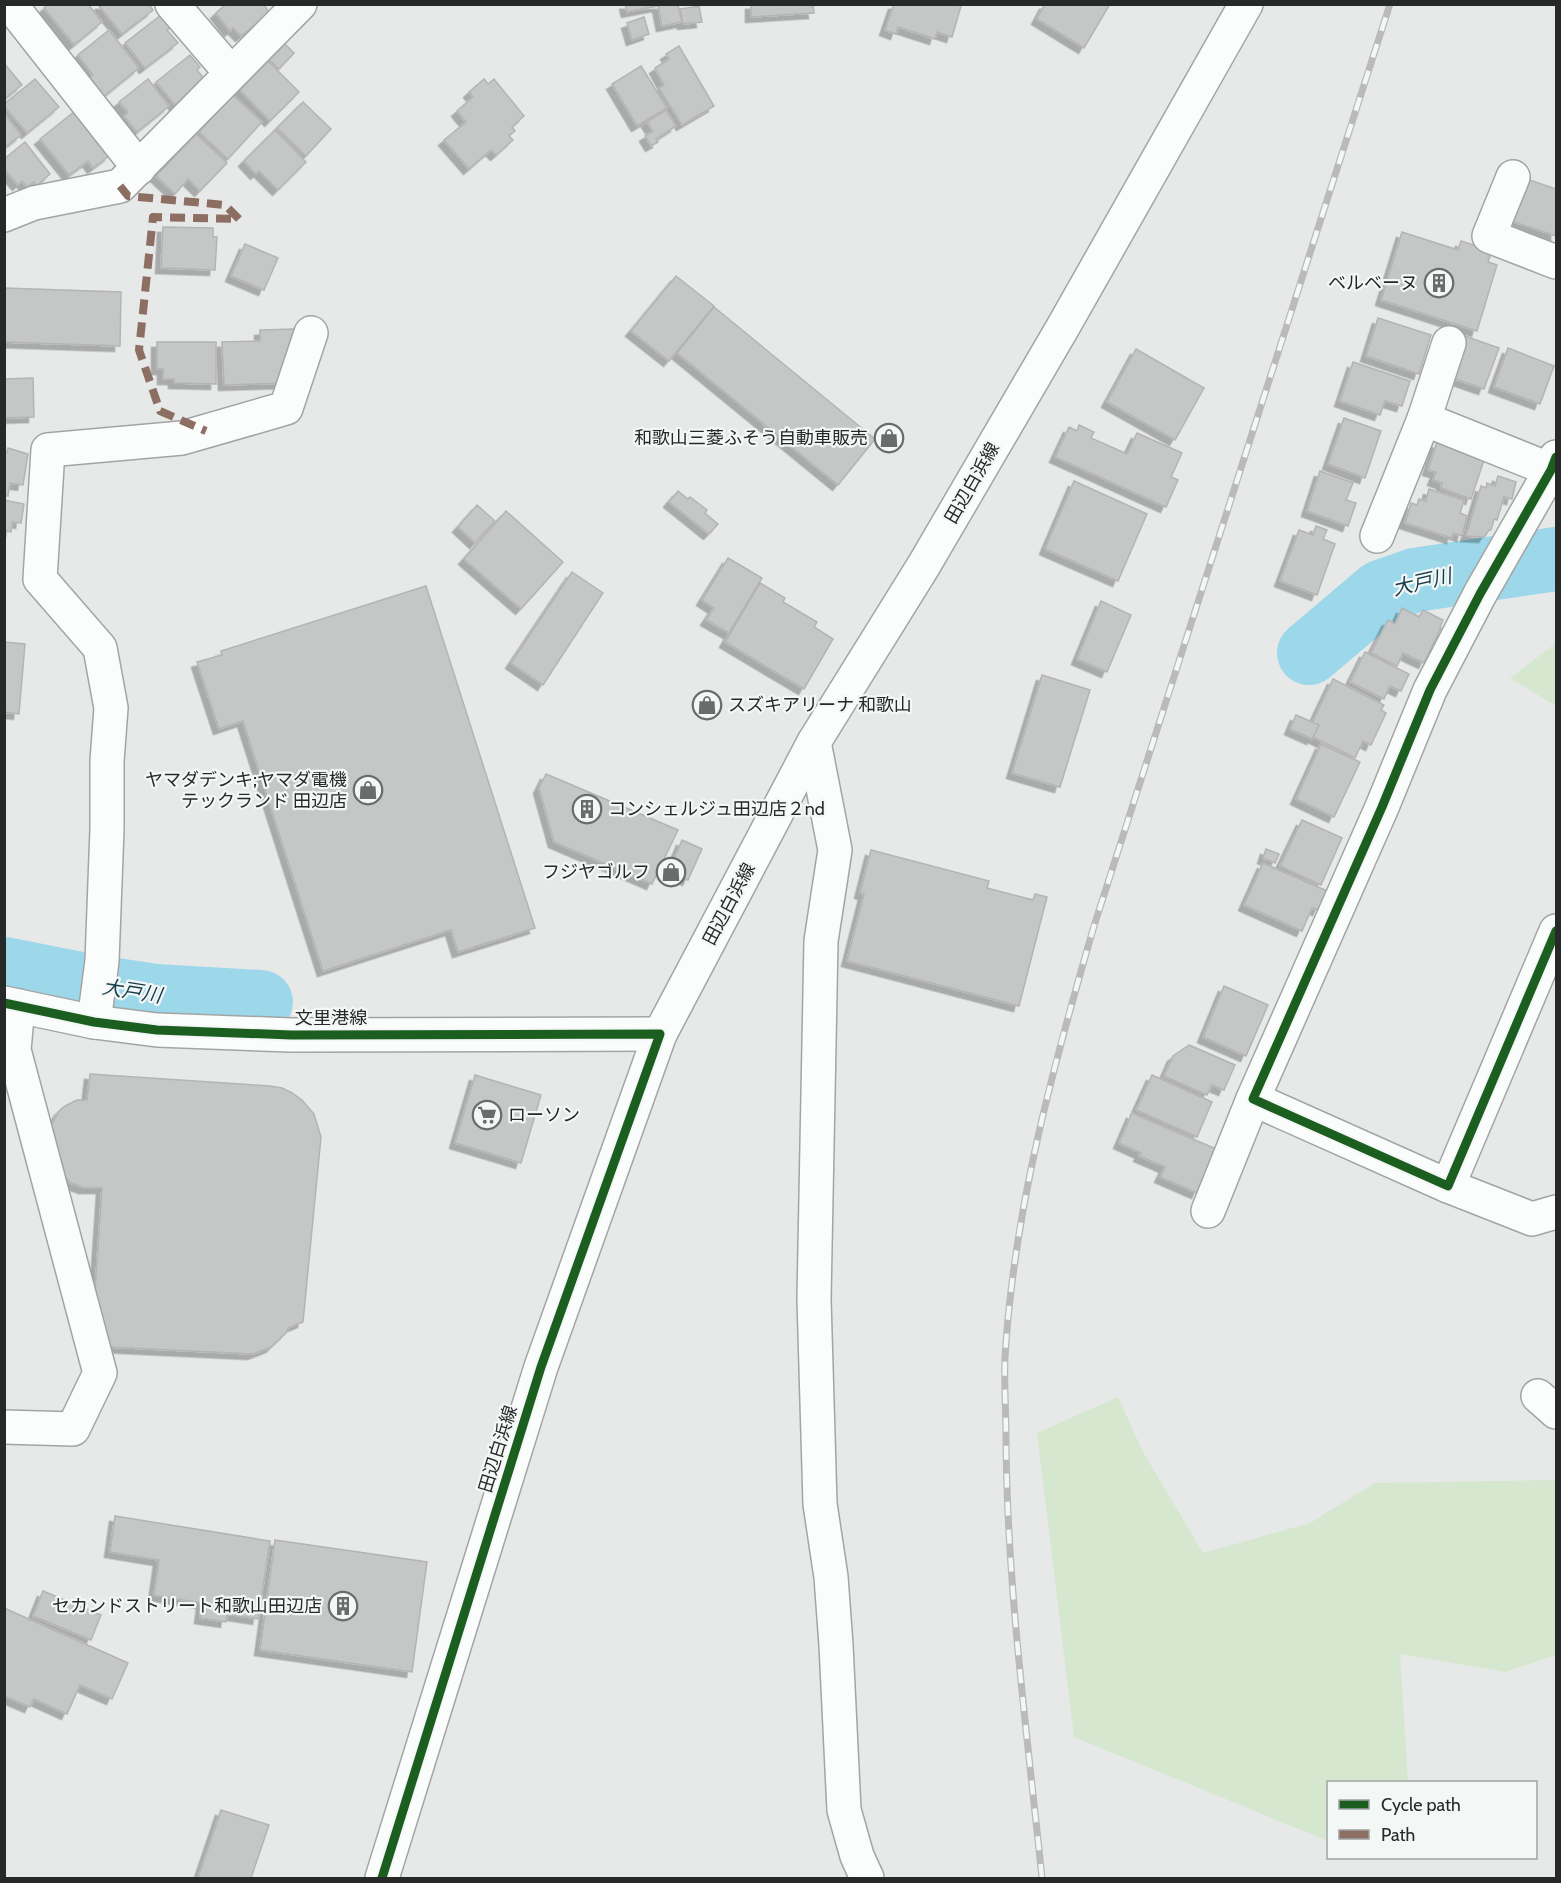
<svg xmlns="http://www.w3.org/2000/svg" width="1561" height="1883" font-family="Cabin,'Noto Sans JP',sans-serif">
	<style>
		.green { fill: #d5e7ce }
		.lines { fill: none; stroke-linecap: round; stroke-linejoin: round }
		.river { stroke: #9dd7ea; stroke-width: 64 }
		.building { fill: #c5c7c6; stroke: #b3b4b3; stroke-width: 1.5; filter: url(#shadow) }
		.minor-casing { stroke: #a3a5a4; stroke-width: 36 }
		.major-casing { stroke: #a3a5a4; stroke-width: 36 }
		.minor { stroke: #fbfcfc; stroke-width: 33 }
		.major { stroke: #fbfcfc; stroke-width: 33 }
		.rail-casing { stroke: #bababa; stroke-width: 7 }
		.rail { stroke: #f3f7f6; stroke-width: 4.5; stroke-dasharray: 14; stroke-linecap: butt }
		.quiet { stroke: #8d6e63; stroke-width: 8; stroke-dasharray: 15 8; stroke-linecap: butt }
		.cycleway-casing { stroke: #f3f7f6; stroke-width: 13 }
		.cycleway { stroke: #1b5e20; stroke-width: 9 }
		.labels { text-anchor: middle; stroke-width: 4.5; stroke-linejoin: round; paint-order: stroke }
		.poi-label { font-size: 18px; fill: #272828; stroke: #f3f7f6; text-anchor: end }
		.street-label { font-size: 18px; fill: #272828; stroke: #f3f7f6 }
		.water-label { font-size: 20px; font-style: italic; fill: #193e4b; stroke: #f3f7f6 }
	</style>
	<defs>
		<filter id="shadow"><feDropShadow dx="-5.5" dy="5.5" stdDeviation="0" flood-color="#0004"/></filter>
	</defs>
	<rect width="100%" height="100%" fill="#e7e9e8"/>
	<g class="green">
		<polygon points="1556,643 1556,706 1510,678"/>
		<polygon points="1118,1397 1142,1450 1203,1553 1310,1523 1375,1483 1556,1480 1556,1655 1505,1672 1400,1654 1408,1782 1328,1782 1328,1841 1074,1737 1037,1433"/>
	</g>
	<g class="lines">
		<g class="river">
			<polyline points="1309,653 1381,592 1415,580 1556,559"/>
			<polyline points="4,969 95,987 155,996 261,1002"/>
		</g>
	</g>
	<g class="building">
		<polygon points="49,4 88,4 102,22 74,45 44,8"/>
		<polygon points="101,4 149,4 153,10 122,34 99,6"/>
		<polygon points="226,4 263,4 270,13 241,36 233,28 230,31 216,13"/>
		<polygon points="625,4 682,4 678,5 682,22 662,26 658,6 627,12"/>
		<polygon points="751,4 813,4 814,13 751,17"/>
		<polygon points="894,4 956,4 961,6 952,37 937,32 935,39 898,27 896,34 885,30"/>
		<polygon points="1045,4 1110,4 1084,48 1037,19"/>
		<polygon points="699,6 702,22 683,24 680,9"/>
		<polygon points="161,15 171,27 167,30 178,43 145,68 125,43"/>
		<polygon points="644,17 649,34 632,40 627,23"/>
		<polygon points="109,30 139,68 103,97 89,79 93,75 78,55"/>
		<polygon points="285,44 294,53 279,69 269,60"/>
		<polygon points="679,46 714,106 682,125 659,88 664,85 655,68 669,59 666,54"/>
		<polygon points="190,55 200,67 197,70 205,80 175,105 156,82"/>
		<polygon points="268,61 299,92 270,121 240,90"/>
		<polygon points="4,63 22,85 4,99"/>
		<polygon points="641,66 667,108 637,126 612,84"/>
		<polygon points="35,79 59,107 27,133 4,106 4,104"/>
		<polygon points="148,79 169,106 137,132 124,116 128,112 119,102"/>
		<polygon points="484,79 488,84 494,79 524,116 512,127 515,131 509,136 513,140 496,155 491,150 469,169 444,140 466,122 457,111 473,97 469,92"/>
		<polygon points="233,95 262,122 228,159 199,132"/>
		<polygon points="303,102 331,129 306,156 277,128"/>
		<polygon points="666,110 676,126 656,139 658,142 651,146 645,136 653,131 647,122"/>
		<polygon points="75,111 110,155 93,168 88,161 69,175 40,139"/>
		<polygon points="4,113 21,135 4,148"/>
		<polygon points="275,130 306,162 278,190 259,171 256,174 244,161"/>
		<polygon points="196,134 227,163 200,191 188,179 175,194 156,176"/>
		<polygon points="25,142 50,174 37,186 34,182 27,187 22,181 18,185 4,169 4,159"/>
		<polygon points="1521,177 1556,189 1556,236 1508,220"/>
		<polygon points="163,227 213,228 213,237 217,237 215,270 161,268"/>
		<polygon points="1402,232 1458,250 1461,241 1492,251 1488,262 1497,265 1477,331 1381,300"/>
		<polygon points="245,244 278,258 264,290 231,276"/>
		<polygon points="676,276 714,306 669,361 631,331"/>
		<polygon points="4,288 121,292 120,346 4,342"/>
		<polygon points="714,307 875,439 838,485 677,353"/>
		<polygon points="1378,318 1431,335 1419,374 1366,356"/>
		<polygon points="294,329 295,355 291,383 224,385 222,342 260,341 260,330"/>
		<polygon points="1456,333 1499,348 1484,389 1444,375"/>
		<polygon points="157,342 216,342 216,384 174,383 174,379 163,379 163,369 157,369"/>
		<polygon points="1508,348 1554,366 1540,404 1494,387"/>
		<polygon points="1136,349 1204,388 1175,440 1107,402"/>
		<polygon points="1353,362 1410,381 1402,406 1385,401 1380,415 1340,401"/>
		<polygon points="33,378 34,417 4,418 4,379"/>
		<polygon points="1344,418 1381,431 1365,478 1328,464"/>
		<polygon points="1079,425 1094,432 1091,438 1127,454 1137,433 1182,453 1171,477 1178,480 1166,507 1055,457 1069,427 1077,431"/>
		<polygon points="1437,442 1485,457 1471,499 1441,488 1442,483 1433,480 1436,472 1428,470"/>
		<polygon points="8,448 28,454 23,485 10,483 8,496 4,496 4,451 7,452"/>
		<polygon points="1320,471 1353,483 1346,500 1356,503 1348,526 1307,511"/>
		<polygon points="1498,476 1516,482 1512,499 1504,497 1497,520 1494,519 1491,530 1489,530 1484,537 1466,536 1481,486 1486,488 1487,483 1495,486"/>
		<polygon points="1074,481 1147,514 1118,581 1045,549"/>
		<polygon points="1429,489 1464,500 1460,513 1467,516 1462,536 1453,533 1452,538 1405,523 1411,503 1417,505 1419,499 1426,501"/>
		<polygon points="678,491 688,499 690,497 707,510 705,513 718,524 709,534 669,502"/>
		<polygon points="4,500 24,504 21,523 12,522 11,532 4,531"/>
		<polygon points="477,505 495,521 475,543 458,527"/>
		<polygon points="506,511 563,562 521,609 464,559"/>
		<polygon points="1316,526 1327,530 1323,539 1335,544 1317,595 1280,581 1299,530 1313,535"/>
		<polygon points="728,558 762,578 729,633 706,620 714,608 702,600"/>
		<polygon points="572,572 603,593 543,685 511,663"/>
		<polygon points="760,583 785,598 783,602 817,622 814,627 833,639 804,689 725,642"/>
		<polygon points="426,586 535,928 458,952 451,930 323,971 243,721 219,729 197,662 222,655 221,651"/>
		<polygon points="1101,601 1131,615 1107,672 1077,659"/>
		<polygon points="1402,608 1419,617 1423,610 1443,620 1440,627 1441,628 1424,663 1403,653 1397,666 1371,653 1388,620 1395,624"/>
		<polygon points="4,642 25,644 19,714 4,712"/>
		<polygon points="1365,652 1409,674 1401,691 1390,686 1384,699 1350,682"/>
		<polygon points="1042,675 1090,690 1060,787 1012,773"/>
		<polygon points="1333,679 1384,705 1381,710 1386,713 1371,745 1363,741 1355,758 1313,737 1319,725 1312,723"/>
		<polygon points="1296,715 1319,725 1312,739 1290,729"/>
		<polygon points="1321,744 1360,762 1334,817 1296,799"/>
		<polygon points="546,774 678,830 652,884 554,842 539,788"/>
		<polygon points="1302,820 1342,838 1321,885 1280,866"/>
		<polygon points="682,840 702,849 688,880 669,871"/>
		<polygon points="1266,849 1279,854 1275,863 1263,858"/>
		<polygon points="871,850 989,881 987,888 1033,900 1035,894 1047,897 1019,1006 847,961 864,894 860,893"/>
		<polygon points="1263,863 1327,891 1318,910 1312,908 1302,931 1244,905"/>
		<polygon points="1224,986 1268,1005 1246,1056 1203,1037"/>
		<polygon points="1189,1045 1235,1065 1224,1090 1212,1085 1207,1095 1164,1076 1173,1056"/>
		<polygon points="90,1074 270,1086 282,1088 292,1093 302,1100 314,1114 321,1137 303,1322 288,1328 286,1333 271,1347 253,1354 108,1347 95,1292 102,1188 84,1188 71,1183 59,1173 51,1125 60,1110 65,1106 77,1100 87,1100"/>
		<polygon points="475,1075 541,1095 521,1163 455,1143"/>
		<polygon points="1152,1075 1212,1102 1197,1137 1136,1110"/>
		<polygon points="1132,1113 1216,1149 1197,1193 1160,1177 1165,1167 1139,1156 1141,1153 1119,1143"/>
		<polygon points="115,1516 270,1541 258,1619 227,1614 226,1622 200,1618 202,1603 154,1595 159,1560 110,1552"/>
		<polygon points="275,1540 427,1562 412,1672 260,1650"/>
		<polygon points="43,1591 101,1615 91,1640 33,1616"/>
		<polygon points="4,1608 128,1663 112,1699 80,1685 67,1714 34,1699 30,1707 4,1696"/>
		<polygon points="221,1810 269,1825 251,1878 198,1878"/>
	</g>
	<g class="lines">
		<g class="minor-casing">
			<g id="minor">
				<polyline points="10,4 139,168"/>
				<polyline points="172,4 231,73"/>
				<polyline points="1513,177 1489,236 1556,262"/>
				<polyline points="4,215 34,203 120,186 300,4"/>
				<polyline points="1424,419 1551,470"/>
				<polyline points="1556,457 1551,470 1480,594 1430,690 1382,807 1253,1099 1448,1186 1556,931"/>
				<polyline points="1377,536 1424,419 1449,343"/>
				<polyline points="814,742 835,850 821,941 814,1299 820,1504 831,1577 836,1645 844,1810 857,1856 867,1878"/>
				<polyline points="94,1022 102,961 107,829 107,761 111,708 100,648 40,579 48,450 182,438 286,408 311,333"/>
				<polyline points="1448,1186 1532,1219 1556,1212"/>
				<polyline points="1208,1211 1253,1099"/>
				<polyline points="1538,1396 1556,1412"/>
				<polyline points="4,1427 73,1429 100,1373 14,1050 18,1006"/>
			</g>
		</g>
		<g class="major-casing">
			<g id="major">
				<polyline points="4,1003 94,1022 157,1030 291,1035 660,1034"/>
				<polyline points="382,1878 541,1367 660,1034 814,742 924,565 1063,327 1246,4"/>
			</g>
		</g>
		<use href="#minor" class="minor"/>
		<use href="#major" class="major"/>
		<g class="rail-casing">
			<path id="rail" d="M1042,1878C1027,1732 1007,1586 1006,1439C1006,1412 1004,1384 1005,1357C1014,1209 1053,1067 1094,926L1390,4"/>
		</g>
		<use href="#rail" class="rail"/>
		<polyline class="quiet" points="120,186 128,196 225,205 239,219 153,217 139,350 160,411 206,431"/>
		<g class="cycleway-casing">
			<g id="cycleway">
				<polyline points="1556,457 1551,470 1480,594 1430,690 1382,807 1253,1099 1448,1186 1556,931"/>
				<polyline points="4,1003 94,1022 157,1030 291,1035 660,1034 541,1367 382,1878"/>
			</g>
		</g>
		<use href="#cycleway" class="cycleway"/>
	</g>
	<defs>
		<g id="building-ring" transform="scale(1.5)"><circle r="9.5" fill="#f3f7f6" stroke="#6a6c6b" stroke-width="1.5"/><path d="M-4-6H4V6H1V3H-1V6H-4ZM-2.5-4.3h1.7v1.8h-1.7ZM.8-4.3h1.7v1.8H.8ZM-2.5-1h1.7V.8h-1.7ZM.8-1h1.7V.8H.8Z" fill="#6a6c6b"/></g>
		<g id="shop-ring" transform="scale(1.5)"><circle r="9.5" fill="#f3f7f6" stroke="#6a6c6b" stroke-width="1.5"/><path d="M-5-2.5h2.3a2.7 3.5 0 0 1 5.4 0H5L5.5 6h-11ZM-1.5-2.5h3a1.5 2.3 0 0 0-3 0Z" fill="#6a6c6b"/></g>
		<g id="supermarket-ring" transform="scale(1.5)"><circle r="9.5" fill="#f3f7f6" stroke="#6a6c6b" stroke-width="1.5"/><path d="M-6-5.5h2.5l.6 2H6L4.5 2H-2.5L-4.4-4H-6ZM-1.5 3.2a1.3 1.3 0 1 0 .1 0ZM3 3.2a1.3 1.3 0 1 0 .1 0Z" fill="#6a6c6b"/></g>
	</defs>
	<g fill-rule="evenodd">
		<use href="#building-ring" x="1439" y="283"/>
		<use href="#shop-ring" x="889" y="438"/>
		<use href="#shop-ring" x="707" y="705"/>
		<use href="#shop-ring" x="368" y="790"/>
		<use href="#building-ring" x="587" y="809"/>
		<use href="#shop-ring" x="671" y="872"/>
		<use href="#supermarket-ring" x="487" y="1115"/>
		<use href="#building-ring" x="343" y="1606"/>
	</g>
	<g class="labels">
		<g class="poi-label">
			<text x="1418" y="289">ベルベーヌ</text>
			<text x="868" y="444">和歌山三菱ふそう自動車販売</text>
			<text x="728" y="711" text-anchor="start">スズキアリーナ 和歌山</text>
			<text x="347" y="786">ヤマダデンキ;ヤマダ電機<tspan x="347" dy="21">テックランド 田辺店</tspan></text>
			<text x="608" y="815" text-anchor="start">コンシェルジュ田辺店２nd</text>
			<text x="650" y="878">フジヤゴルフ</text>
			<text x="508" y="1121" text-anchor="start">ローソン</text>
			<text x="322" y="1612">セカンドストリート和歌山田辺店</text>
		</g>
		<g class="street-label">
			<text transform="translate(972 483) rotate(-60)" y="6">田辺白浜線</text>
			<text transform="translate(729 904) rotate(-62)" y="6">田辺白浜線</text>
			<text x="331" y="1024">文里港線</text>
			<text transform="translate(498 1449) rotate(-73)" y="6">田辺白浜線</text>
		</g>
		<g class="water-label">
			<text transform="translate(1422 582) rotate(-13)" y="7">大戸川</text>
			<text transform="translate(132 991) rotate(9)" y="7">大戸川</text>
		</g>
	</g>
	<rect width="1561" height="1883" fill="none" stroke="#272828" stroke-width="12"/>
	<rect x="1327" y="1781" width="210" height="78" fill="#f3f7f6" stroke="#a1a4a4" stroke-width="1.5"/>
	<rect x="1339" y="1800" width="30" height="9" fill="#1b5e20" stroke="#a1a4a4" stroke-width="1.5"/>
	<text x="1381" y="1811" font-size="18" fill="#272828">Cycle path</text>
	<rect x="1339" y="1830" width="30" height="9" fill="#8d6e63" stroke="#a1a4a4" stroke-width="1.5"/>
	<text x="1381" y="1841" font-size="18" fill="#272828">Path</text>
</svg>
